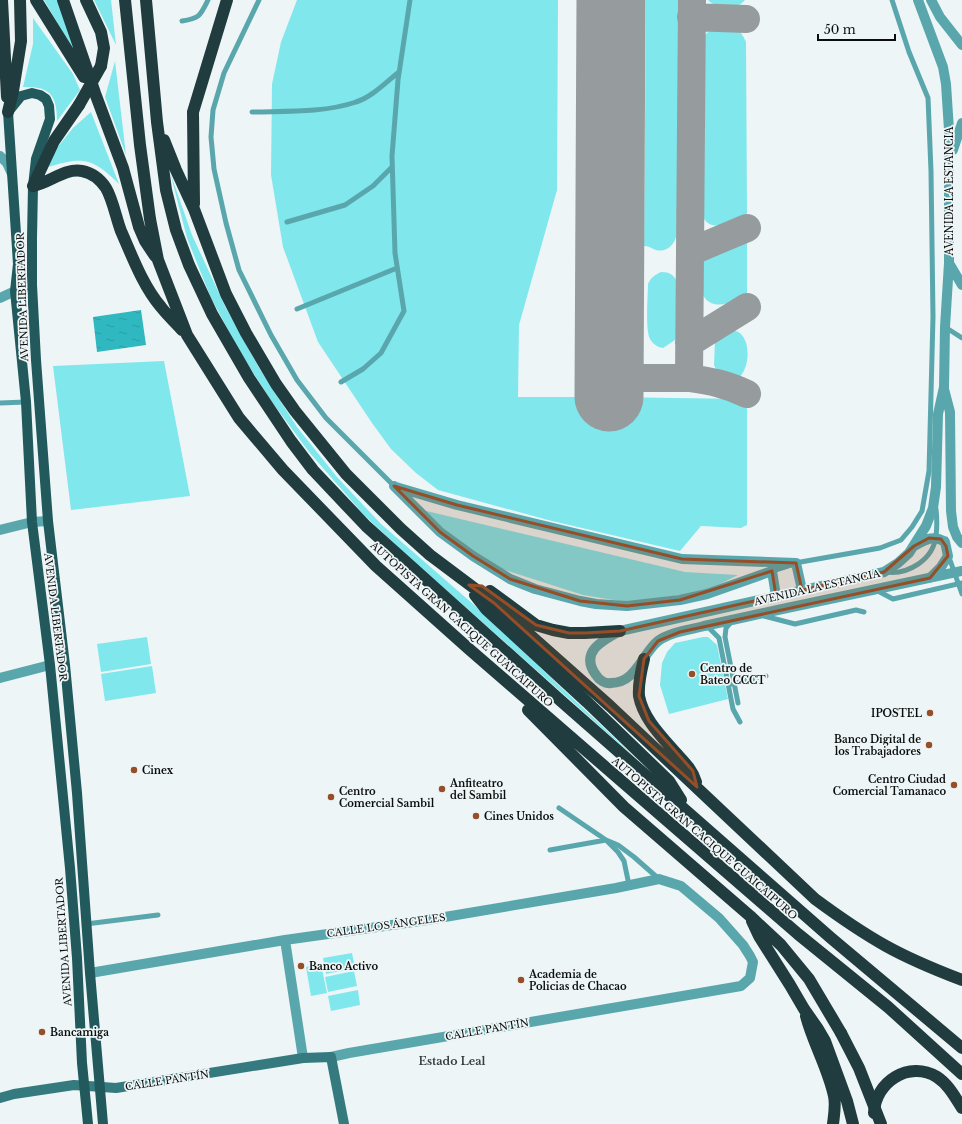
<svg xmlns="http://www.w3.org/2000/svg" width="962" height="1124" viewBox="0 0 962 1124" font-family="'Libre Baskerville',serif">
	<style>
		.green { fill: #80e7ed }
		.water { fill: url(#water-ripples) }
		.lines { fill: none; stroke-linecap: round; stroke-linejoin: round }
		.taxiway { stroke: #969c9d; stroke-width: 28 }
		.runway { stroke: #969c9d; stroke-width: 69 }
		.service { stroke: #59a7ac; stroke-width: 5 }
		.minor { stroke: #59a7ac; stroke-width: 10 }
		.tertiary { stroke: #59a7ac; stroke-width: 10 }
		.secondary { stroke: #347a7e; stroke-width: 10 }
		.primary { stroke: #21595d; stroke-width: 10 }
		.motorway { stroke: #203c3e; stroke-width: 12 }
		.service-bridge { stroke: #59a7ac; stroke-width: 5 }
		.motorway-bridge { stroke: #203c3e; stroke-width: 12 }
		.marked { fill: #954e28; fill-opacity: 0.2; stroke: #954e28; stroke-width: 3; stroke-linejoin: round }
		.poi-dot { fill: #954e28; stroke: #edf5f6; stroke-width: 1.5 }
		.labels { text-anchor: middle; stroke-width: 3.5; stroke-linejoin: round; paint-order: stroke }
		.street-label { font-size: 10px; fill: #0c0e0e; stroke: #edf5f6 }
		.poi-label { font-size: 10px; font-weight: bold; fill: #0c0e0e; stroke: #edf5f6; text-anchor: start }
		.neighbourhood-label { font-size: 11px; font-weight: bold; fill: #373e3e; stroke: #edf5f6 }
	</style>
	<defs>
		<pattern id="water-ripples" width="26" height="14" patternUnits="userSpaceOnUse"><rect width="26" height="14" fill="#2fb8c0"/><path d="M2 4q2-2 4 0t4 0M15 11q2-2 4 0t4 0" fill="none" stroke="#299da4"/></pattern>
	</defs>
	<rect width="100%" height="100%" fill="#edf5f6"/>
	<!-- green -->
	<path class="green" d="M44 0H61L80 57 72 48Z
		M94 0H111L116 45Z
		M297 0H558L557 190 519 325 518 397H609L742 399 747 404V525L741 528 701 526 680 551 548 520 438 490 416 473 391 449 372 423 318 342 283 247 271 175 272 84 281 42Z
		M646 0H680L677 234C675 243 668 253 656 250 652 249 650 246 644 246Z
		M708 0H745C736 11 717 9 708 0Z
		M33 18 73 74 80 90 57 121C57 95 50 86 23 87L33 44Z
		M721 27C735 27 740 28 746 42L747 213 744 218C723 224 705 236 700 206L703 39C707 31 712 29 721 27Z
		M115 61 126 155 105 97Z
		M91 112 119 184C93 158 83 156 48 167L56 149 73 128Z
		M170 172 192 235 225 306 258 366 297 427 337 477 381 524 473 604 640 762 411 559 364 515 309 452 272 402 240 352 211 298 187 238Z
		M741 241 747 243V295C724 309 699 311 700 277 700 271 701 264 705 259 713 250 730 246 741 241Z
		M661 272C670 272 674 275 678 283V338L663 348C657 347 653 344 650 339 645 329 648 296 648 284 651 277 655 275 661 272Z
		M730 330C754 329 752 376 733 381L717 372 714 365 715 340 718 336Z
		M164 361 190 496 71 510 53 366Z
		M418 509 685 572 738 575 704 592 626 602 583 595 499 568 478 556Z
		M147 637 151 664 101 672 97 644Z
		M703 637H708L717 645 728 699 669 714 660 685 662 663 667 652 675 643Z
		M152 666 156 693 105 701 101 674Z
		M352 953 355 968 326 974 323 958Z
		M321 964 327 993 311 996 306 967Z
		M354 971 357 986 328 992 325 977Z
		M358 990 360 1005 331 1011 328 996Z"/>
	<!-- water -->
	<path class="water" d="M141 310 146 345 97 352 93 317Z"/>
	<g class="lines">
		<!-- taxiway -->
		<path class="taxiway" d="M691 17 746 19
			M690 252 747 228
			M689 343 747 307
			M609 378H689L692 0
			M689 378C711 381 726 384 747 394"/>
		<!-- runway -->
		<path class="runway" d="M609 397 611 0"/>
		<!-- service -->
		<path class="service" d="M259 0 224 73 213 110 211 137 214 169 226 223 239 270 271 335 297 380 326 418 394 486
			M182 21C200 18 200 16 208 0
			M252 112C285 111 324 113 356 102 372 97 386 82 399 72
			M287 222 345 205 373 186 392 167
			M297 309 397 268
			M945 327 962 338
			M341 382 363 369 381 353 404 311 395 253 392 156 398 80 410 0
			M0 403 26 402
			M795 563 880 548 901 540 912 527 922 511 929 471 933 317 931 171 928 98 909 52 892 0
			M772 571 788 566
			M886 572C908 575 933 560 936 536 937 528 937 518 936 509
			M876 590 893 599 962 583
			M764 616 795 624 856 610 864 612
			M732 621 726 628 725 637 738 703
			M706 627 709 628 719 638 733 709 740 722
			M731 684 766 676
			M559 808 606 840 618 845 634 857 659 879
			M550 850 606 840 618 852 624 861 629 885
			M86 924 158 915"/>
		<!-- minor -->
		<path class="minor" d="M0 156 7 163 12 174
			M949 263 945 327 944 387 938 414 936 487 933 508 926 526 909 553 898 563 884 572 620 631C603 640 579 652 596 675 599 680 605 684 611 683 636 683 642 654 658 641 663 637 669 635 675 633 684 630 694 629 704 626 732 620 759 614 787 608 845 596 904 583 962 571
			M0 298 15 291 32 285
			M944 389 950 412 951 511 953 527 957 537 962 543
			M394 486 440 532 473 556 510 579 535 589 580 601 596 604 627 606 680 600 707 594 772 571 776 596
			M396 487 457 505 682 559 796 563 802 590
			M0 530 32 522 48 521
			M914 546C925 540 934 534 945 542L948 556 941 567 930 578
			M0 678 50 665
			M285 940 303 1058
			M90 973 285 940 427 920 616 888 659 879 681 886 719 918 743 945 750 956 753 962 750 978 741 986 349 1053 331 1057"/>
		<!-- tertiary -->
		<path class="tertiary" d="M918 0 943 67 946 84 949 130V263L962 285
			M931 0 940 17 962 45
			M953 150 962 123"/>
		<!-- secondary -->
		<path class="secondary" d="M0 1098 14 1094 74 1085 116 1088 303 1058 331 1057 344 1124"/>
		<!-- primary -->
		<path class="primary" d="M88 1124 82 1063 77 958 70 868 50 665 32 522 26 402 15 291 18 264 8 112 21 96 32 93 40 95 46 99 49 106 50 119 36 159 33 186 32 238V285L36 360 48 521 65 665 77 793 90 973 103 1124"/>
		<!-- motorway -->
		<path class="motorway" d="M2 0 7 97
			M36 0 84 77
			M63 0 95 93 123 168 139 227 145 241 155 256
			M86 0 101 32 104 48 101 66
			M125 0 140 145 150 219 158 260 187 335 239 418 283 470 376 566 469 649 798 934 888 1007 962 1074
			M146 0 157 122 166 190 176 230 189 265 212 314 249 378 291 441 313 470 366 526 561 701 831 938 962 1048
			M8 112 13 91 21 41 20 0
			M164 140 176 170 194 209 226 294 246 333 276 384 295 411 346 474 401 529 430 555 494 603 610 706 815 899C838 916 861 932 886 946 911 960 936 970 962 980
			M33 186C50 183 64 168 82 171 93 173 100 179 106 188 113 200 116 218 121 231 132 256 143 286 161 307 167 315 175 322 182 330
			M33 186 54 141 79 105
			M194 204 193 112 227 0
			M490 591 536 625 553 630 569 633H585L620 631
			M475 595 486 609 587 702 669 781 681 800
			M644 659C641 671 638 684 639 696 643 718 661 736 675 752 684 762 692 769 696 782
			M528 710 624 807 750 916 781 945 809 979 841 1033
			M752 921 759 936 790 985 804 1009 818 1029 825 1041 847 1101 853 1124
			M806 1016C813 1043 828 1068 834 1096 836 1105 834 1115 833 1124
			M874 1113C875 1082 909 1060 937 1077 948 1084 955 1097 962 1108"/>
		<!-- service-bridge -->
		<path class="service-bridge" d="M946 539 950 560 962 594"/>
		<!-- motorway-bridge -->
		<path class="motorway-bridge" d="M79 105 101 66
			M841 1033 859 1068 881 1124"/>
	</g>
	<!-- marked area -->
	<path class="marked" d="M394 486 457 505 682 559 796 563 802 590 884 572 914 546 929 538 941 539 946 546 948 556 930 578 680 632 658 641 644 659 639 696 649 721 693 771 697 787 494 603 469 585 482 586 536 625 569 633H585L620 631 776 596 772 571 680 600 627 606 580 601 510 579 473 556 440 532Z"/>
	<!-- markers -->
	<g class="poi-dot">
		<circle cx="692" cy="674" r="4"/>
		<circle cx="930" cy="713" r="4"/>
		<circle cx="929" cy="745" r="4"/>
		<circle cx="134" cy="770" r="4"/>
		<circle cx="954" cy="785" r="4"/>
		<circle cx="442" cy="789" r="4"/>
		<circle cx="331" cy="797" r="4"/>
		<circle cx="476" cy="816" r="4"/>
		<circle cx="301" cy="966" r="4"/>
		<circle cx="521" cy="980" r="4"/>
		<circle cx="42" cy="1032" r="4"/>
	</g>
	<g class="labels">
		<!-- street labels -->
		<g class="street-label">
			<text transform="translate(949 191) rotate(-90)" y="4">AVENIDA LA ESTANCIA</text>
			<text transform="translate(22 297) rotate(-92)" y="4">AVENIDA LIBERTADOR</text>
			<text transform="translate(817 587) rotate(-13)" y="4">AVENIDA LA ESTANCIA</text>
			<text transform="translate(56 617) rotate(83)" y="4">AVENIDA LIBERTADOR</text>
			<text transform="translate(462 624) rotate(42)" y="4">AUTOPISTA GRAN CACIQUE GUAICAIPURO</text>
			<text transform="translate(705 838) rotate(41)" y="4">AUTOPISTA GRAN CACIQUE GUAICAIPURO</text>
			<text transform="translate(386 925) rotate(-8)" y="4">CALLE LOS ÁNGELES</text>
			<text transform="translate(63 942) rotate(-94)" y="4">AVENIDA LIBERTADOR</text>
			<text transform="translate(487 1029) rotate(-10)" y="4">CALLE PANTÍN</text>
			<text transform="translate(167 1080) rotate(-9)" y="4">CALLE PANTÍN</text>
		</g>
		<!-- poi labels -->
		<g class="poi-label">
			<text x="700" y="672">Centro de<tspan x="700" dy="12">Bateo CCCT</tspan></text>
			<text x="922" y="717" text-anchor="end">IPOSTEL</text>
			<text x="921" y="743" text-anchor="end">Banco Digital de<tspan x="921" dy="12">los Trabajadores</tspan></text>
			<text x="142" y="774">Cinex</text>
			<text x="946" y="783" text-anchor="end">Centro Ciudad<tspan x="946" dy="12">Comercial Tamanaco</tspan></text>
			<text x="450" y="787">Anfiteatro<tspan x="450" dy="12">del Sambil</tspan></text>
			<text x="339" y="795">Centro<tspan x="339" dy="12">Comercial Sambil</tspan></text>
			<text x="484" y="820">Cines Unidos</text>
			<text x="309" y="970">Banco Activo</text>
			<text x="529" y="978">Academia de<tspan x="529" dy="12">Policias de Chacao</tspan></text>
			<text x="50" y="1036">Bancamiga</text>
		</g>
		<!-- neighbourhood labels -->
		<g class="neighbourhood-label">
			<text x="452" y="1065">Estado Leal</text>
		</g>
	</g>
	<!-- scale -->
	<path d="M818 34v6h77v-6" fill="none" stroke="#0c0e0e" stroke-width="2"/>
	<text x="824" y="34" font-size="12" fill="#0c0e0e" stroke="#edf5f6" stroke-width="3" paint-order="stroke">50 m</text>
</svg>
